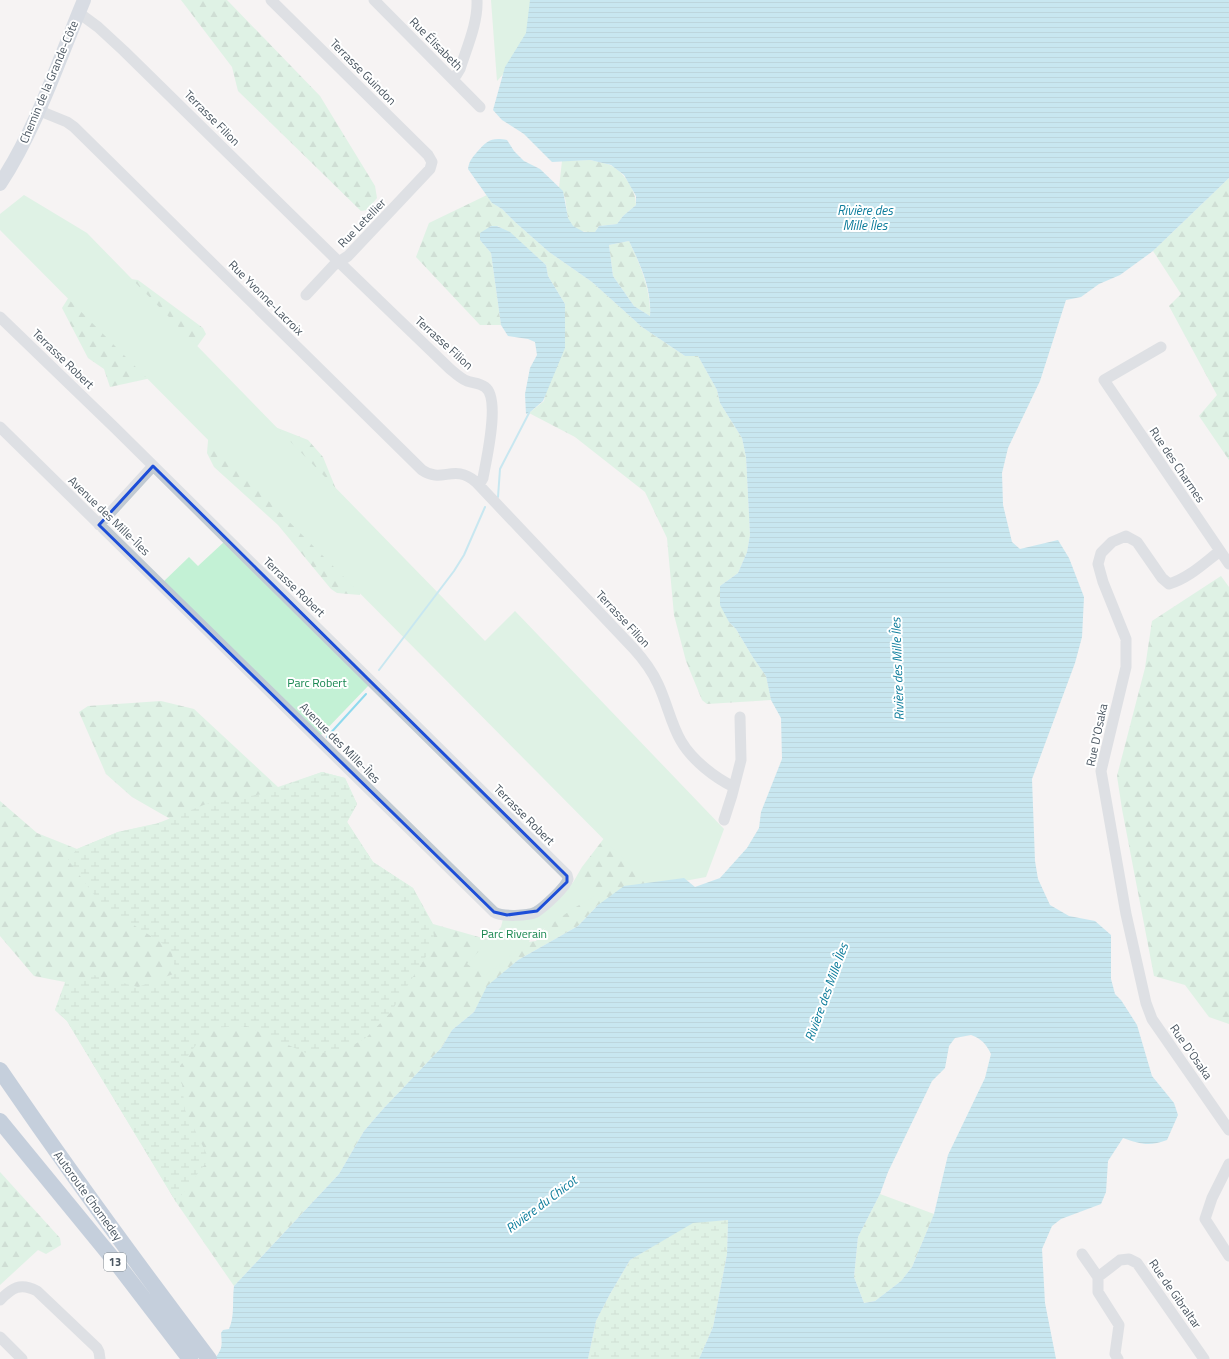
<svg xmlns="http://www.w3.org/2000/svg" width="1229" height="1359" viewBox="0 0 1229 1359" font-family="'Titillium Web',sans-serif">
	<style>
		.forest { fill: url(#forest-firs) }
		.wetland { fill: url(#wetland-marsh) }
		.green { fill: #c3f1d5 }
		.water { fill: url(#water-rules); fill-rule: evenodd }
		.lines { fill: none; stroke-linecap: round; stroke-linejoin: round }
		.stream { stroke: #90daee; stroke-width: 2 }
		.minor { stroke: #c1cad2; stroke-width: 11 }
		.major { stroke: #b3c2d1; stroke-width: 14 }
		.highway { stroke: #8ba5c1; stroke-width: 16 }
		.marked { fill: none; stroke: #1d4ed8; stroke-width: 3; stroke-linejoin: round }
		.labels { text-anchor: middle; stroke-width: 4; stroke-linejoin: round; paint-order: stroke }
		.shield { fill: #fff; stroke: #808990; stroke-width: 1 }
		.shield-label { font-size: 11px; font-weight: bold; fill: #4a5661 }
		.street-label { font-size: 12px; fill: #4a5661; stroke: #fff }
		.park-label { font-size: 12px; fill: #17864f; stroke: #fff }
		.water-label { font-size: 13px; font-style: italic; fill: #0c7c9b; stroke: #fff }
	</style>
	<defs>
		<pattern id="forest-firs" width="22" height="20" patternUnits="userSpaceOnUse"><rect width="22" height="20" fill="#c3f1d5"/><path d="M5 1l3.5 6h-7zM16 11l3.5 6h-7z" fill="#a0c6b0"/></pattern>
		<pattern id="wetland-marsh" width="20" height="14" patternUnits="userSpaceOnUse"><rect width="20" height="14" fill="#c3f1d5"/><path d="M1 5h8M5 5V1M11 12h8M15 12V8" fill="none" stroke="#a0c6b0"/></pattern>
		<pattern id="water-rules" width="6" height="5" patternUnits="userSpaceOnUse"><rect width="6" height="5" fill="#90daee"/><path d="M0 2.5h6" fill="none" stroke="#78b4c4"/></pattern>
	</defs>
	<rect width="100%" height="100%" fill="#f5f3f3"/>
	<!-- forest -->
	<path class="forest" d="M181 0H227L320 96 375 186 377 198 367 210 361 211 238 91 232 67Z
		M590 160C597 162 606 163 612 166 625 174 636 190 636 205L623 216 617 224 599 226 595 232C554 234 575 202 559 188L562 161Z
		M1229 178V460L1199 416 1217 395 1169 306 1181 294 1153 251Z
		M487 195 492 203 502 209 515 222 549 252 592 282 642 327 685 356H698L717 390 720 403 742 438 746 457 750 535 747 552 738 573 720 586 729 622 736 629 752 656 766 676 771 700 707 704 702 700 686 661 674 615 667 538 645 492 575 437 529 413 544 401 565 304 548 276 546 265 510 233 498 226H491L480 240 491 253 501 325H480L416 257 429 223Z
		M629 241C640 264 651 290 650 316L634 306 613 276 609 245Z
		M116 277 138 280 203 328 206 334 183 366 174 373 110 387 104 369 88 358 62 308 72 292Z
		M219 405 308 440 323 457 363 556 364 575 360 595 337 593 331 589 278 525 214 467 207 453 211 406Z
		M1221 576 1229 587V1024L1209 1017 1185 985 1154 976 1122 809 1117 776 1145 668 1152 621Z
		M161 701 194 709 278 787 322 772 345 778 357 804 347 822 373 862 413 888 433 924 507 945 536 941 557 910 582 867 605 837 684 878 598 905 578 926 518 960 488 986 474 1012 452 1030 442 1047 383 1109 364 1131 339 1174 234 1286 176 1202 67 1021 55 1010 65 982 34 976 0 936V801L37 833 77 849 118 832 172 820 132 797 106 774 79 712 88 706Z
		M0 1172 60 1238 61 1245 46 1254 38 1250 0 1285Z
		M880 1194 934 1214 912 1267 901 1281 875 1301 864 1303 854 1277 858 1237Z"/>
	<!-- wetland -->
	<path class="wetland" d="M322 772 345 778 357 804 347 822 373 862 413 888 432 924 435 942 391 1012 367 1037 343 1051 308 1054 246 1026 209 1028 180 1066 185 1110 209 1159 176 1202 67 1021 55 1010 66 982 94 975 138 987 176 973 171 949 101 904 68 860 77 849 118 832 156 824 206 804 262 794Z
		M728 1220 727 1254 713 1327 699 1359H588L596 1321 610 1294 630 1260 693 1222Z"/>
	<!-- green -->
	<path class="green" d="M491 0H553L531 44 497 81Z
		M24 195 87 233 485 641 515 611 724 829 706 877 651 887 0 230V214Z
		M224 542 370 684 319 737 162 583 189 557 198 566Z
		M579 877 597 895 574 908 538 933 530 939 528 946 525 949 513 952 504 962 485 975 467 964 501 927 503 919 532 916 564 891Z"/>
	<!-- water -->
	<path class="water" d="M530 0H1229V178L1153 251 1120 275 1099 284 1081 297 1066 300 1040 381 1008 448 1002 473 1003 505 1012 542 1020 549 1058 540 1069 558 1084 597 1082 637 1075 663 1032 779 1035 861 1038 879 1050 905 1069 916 1095 921 1111 935V979L1115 994 1121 1000 1137 1025 1152 1076 1174 1103 1178 1115 1167 1140C1149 1147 1140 1144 1123 1138L1108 1161 1106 1192 1101 1204 1061 1219 1052 1226 1042 1249 1045 1303 1056 1359H699L713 1327 727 1254 728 1220 693 1223 630 1260 610 1294 596 1321 588 1359H214C223 1349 222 1345 221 1333L223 1330 229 1329C235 1316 232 1301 234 1286L339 1174 364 1131 383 1109 442 1047 452 1030 474 1012 487 986 518 960 578 926 598 905 624 886 684 878 695 887 720 878 747 848 759 828 761 812 782 759 781 718 771 700 766 676 752 656 736 629 729 622 720 605V586L738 573 747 552 750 535 746 457 742 438 720 403 717 390 698 356H685L642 327 592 282 549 252 515 222 502 209 492 203 468 169C469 161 472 158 477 152 487 141 491 137 507 140L514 151 524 161 540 169 563 191 568 218 573 226 584 232H595L599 226 617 224 623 216 636 205V196L624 175 611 165 590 160 552 162 524 134 502 120 493 110 505 67 526 33ZM629 241C640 264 652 289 650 316L634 306 613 276 609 245ZM971 1035C982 1039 986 1044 991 1054L985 1078 948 1155 934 1214 912 1267 901 1281 875 1301 864 1303 854 1277 858 1237 880 1194 888 1172 932 1081 945 1068 949 1046 955 1038Z
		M491 226H497L510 232 546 265 548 276 565 304V348L543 401 529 413 526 414 525 394 530 368 537 355 535 342 528 339 508 336 501 325 491 253 480 240V233Z"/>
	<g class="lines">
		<!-- stream -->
		<path class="stream" d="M498 497 500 469 529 413
			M379 670 454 571 464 555 485 507
			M327 737 366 694"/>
		<!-- minor -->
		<path class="minor" d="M271 0 428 155 432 162 430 169 348 256 334 265 306 295
			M374 0 480 107
			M79 13 98 27 124 51 339 262 449 368C455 373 460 378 467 381 473 383 480 383 485 387 501 398 486 461 483 478L479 485
			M453 79 457 74 460 69C467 47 478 23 477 0
			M40 111 67 122 74 127 422 470C442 484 454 463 476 482L634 649C644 660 652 671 658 684 667 703 671 724 681 741 692 760 715 778 734 787
			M0 317 115 428 567 875 568 879C566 887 544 907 536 912 528 916 502 917 494 912L0 427
			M1161 347 1104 380 1229 564
			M99 525 153 466
			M1220 551C1204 563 1189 578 1169 584L1162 578 1137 542 1126 536 1112 542 1101 553 1098 564 1103 582 1126 639V667L1101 771 1126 914 1146 1003 1152 1019 1229 1130
			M724 820 732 795 741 760 740 717
			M1229 1164 1212 1198 1205 1219 1229 1256
			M1082 1254 1098 1277V1292L1119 1325 1115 1354 1118 1359
			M1098 1277 1120 1260 1129 1259 1137 1263 1204 1359
			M0 1300C12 1288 20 1282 37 1291L97 1348 99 1352 100 1359
			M0 1337 22 1359"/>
		<!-- major -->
		<path class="major" d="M0 184C37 127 58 62 84 0"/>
		<!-- highway -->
		<path class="highway" d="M0 1070C67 1168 137 1264 209 1359
			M0 1121 118 1265 190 1359"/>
	</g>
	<!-- marked area -->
	<path d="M0 0H1229V1359H0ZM153 466 567 876V882L537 911 507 915 494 912 99 525Z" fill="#f5f3f3" fill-opacity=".55" fill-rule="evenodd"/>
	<path class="marked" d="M153 466 567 876V882L537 911 507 915 494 912 99 525Z"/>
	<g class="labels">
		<!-- shield labels -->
		<rect class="shield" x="104" y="1253" width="22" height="18" rx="3"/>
		<g class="shield-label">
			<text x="115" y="1266">13</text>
		</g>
		<!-- street labels -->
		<g class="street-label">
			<text transform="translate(436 44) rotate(45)" y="4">Rue Élisabeth</text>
			<text transform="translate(363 72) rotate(45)" y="4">Terrasse Guindon</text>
			<text transform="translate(49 82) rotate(-67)" y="4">Chemin de la Grande-Côte</text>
			<text transform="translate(212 118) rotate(45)" y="4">Terrasse Filion</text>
			<text transform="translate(362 223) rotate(-46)" y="4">Rue Letellier</text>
			<text transform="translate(266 298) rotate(45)" y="4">Rue Yvonne-Lacroix</text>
			<text transform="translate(444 343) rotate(42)" y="4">Terrasse Filion</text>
			<text transform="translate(63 359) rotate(44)" y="4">Terrasse Robert</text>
			<text transform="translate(1177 465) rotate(56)" y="4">Rue des Charmes</text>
			<text transform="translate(109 516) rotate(44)" y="4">Avenue des Mille-Îles</text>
			<text transform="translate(294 587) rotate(44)" y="4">Terrasse Robert</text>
			<text transform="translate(623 619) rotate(47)" y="4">Terrasse Filion</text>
			<text transform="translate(1097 735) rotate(-78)" y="4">Rue D'Osaka</text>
			<text transform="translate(340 743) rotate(45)" y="4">Avenue des Mille-Îles</text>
			<text transform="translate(524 815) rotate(45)" y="4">Terrasse Robert</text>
			<text transform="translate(1191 1052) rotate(55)" y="4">Rue D'Osaka</text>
			<text transform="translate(88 1196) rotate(54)" y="4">Autoroute Chomedey</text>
			<text transform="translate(1175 1294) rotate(55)" y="4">Rue de Gibraltar</text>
		</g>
		<!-- park labels -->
		<g class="park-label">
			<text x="317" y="687">Parc Robert</text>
			<text x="514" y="938">Parc Riverain</text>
		</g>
		<!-- water labels -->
		<g class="water-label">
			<text x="865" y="215">Rivière des<tspan x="865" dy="15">Mille Îles</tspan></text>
			<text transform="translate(897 669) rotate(-92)" y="5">Rivière des Mille Îles</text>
			<text transform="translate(826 992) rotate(-70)" y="5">Rivière des Mille Îles</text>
			<text transform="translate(541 1204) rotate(-37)" y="5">Rivière du Chicot</text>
		</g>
	</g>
</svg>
